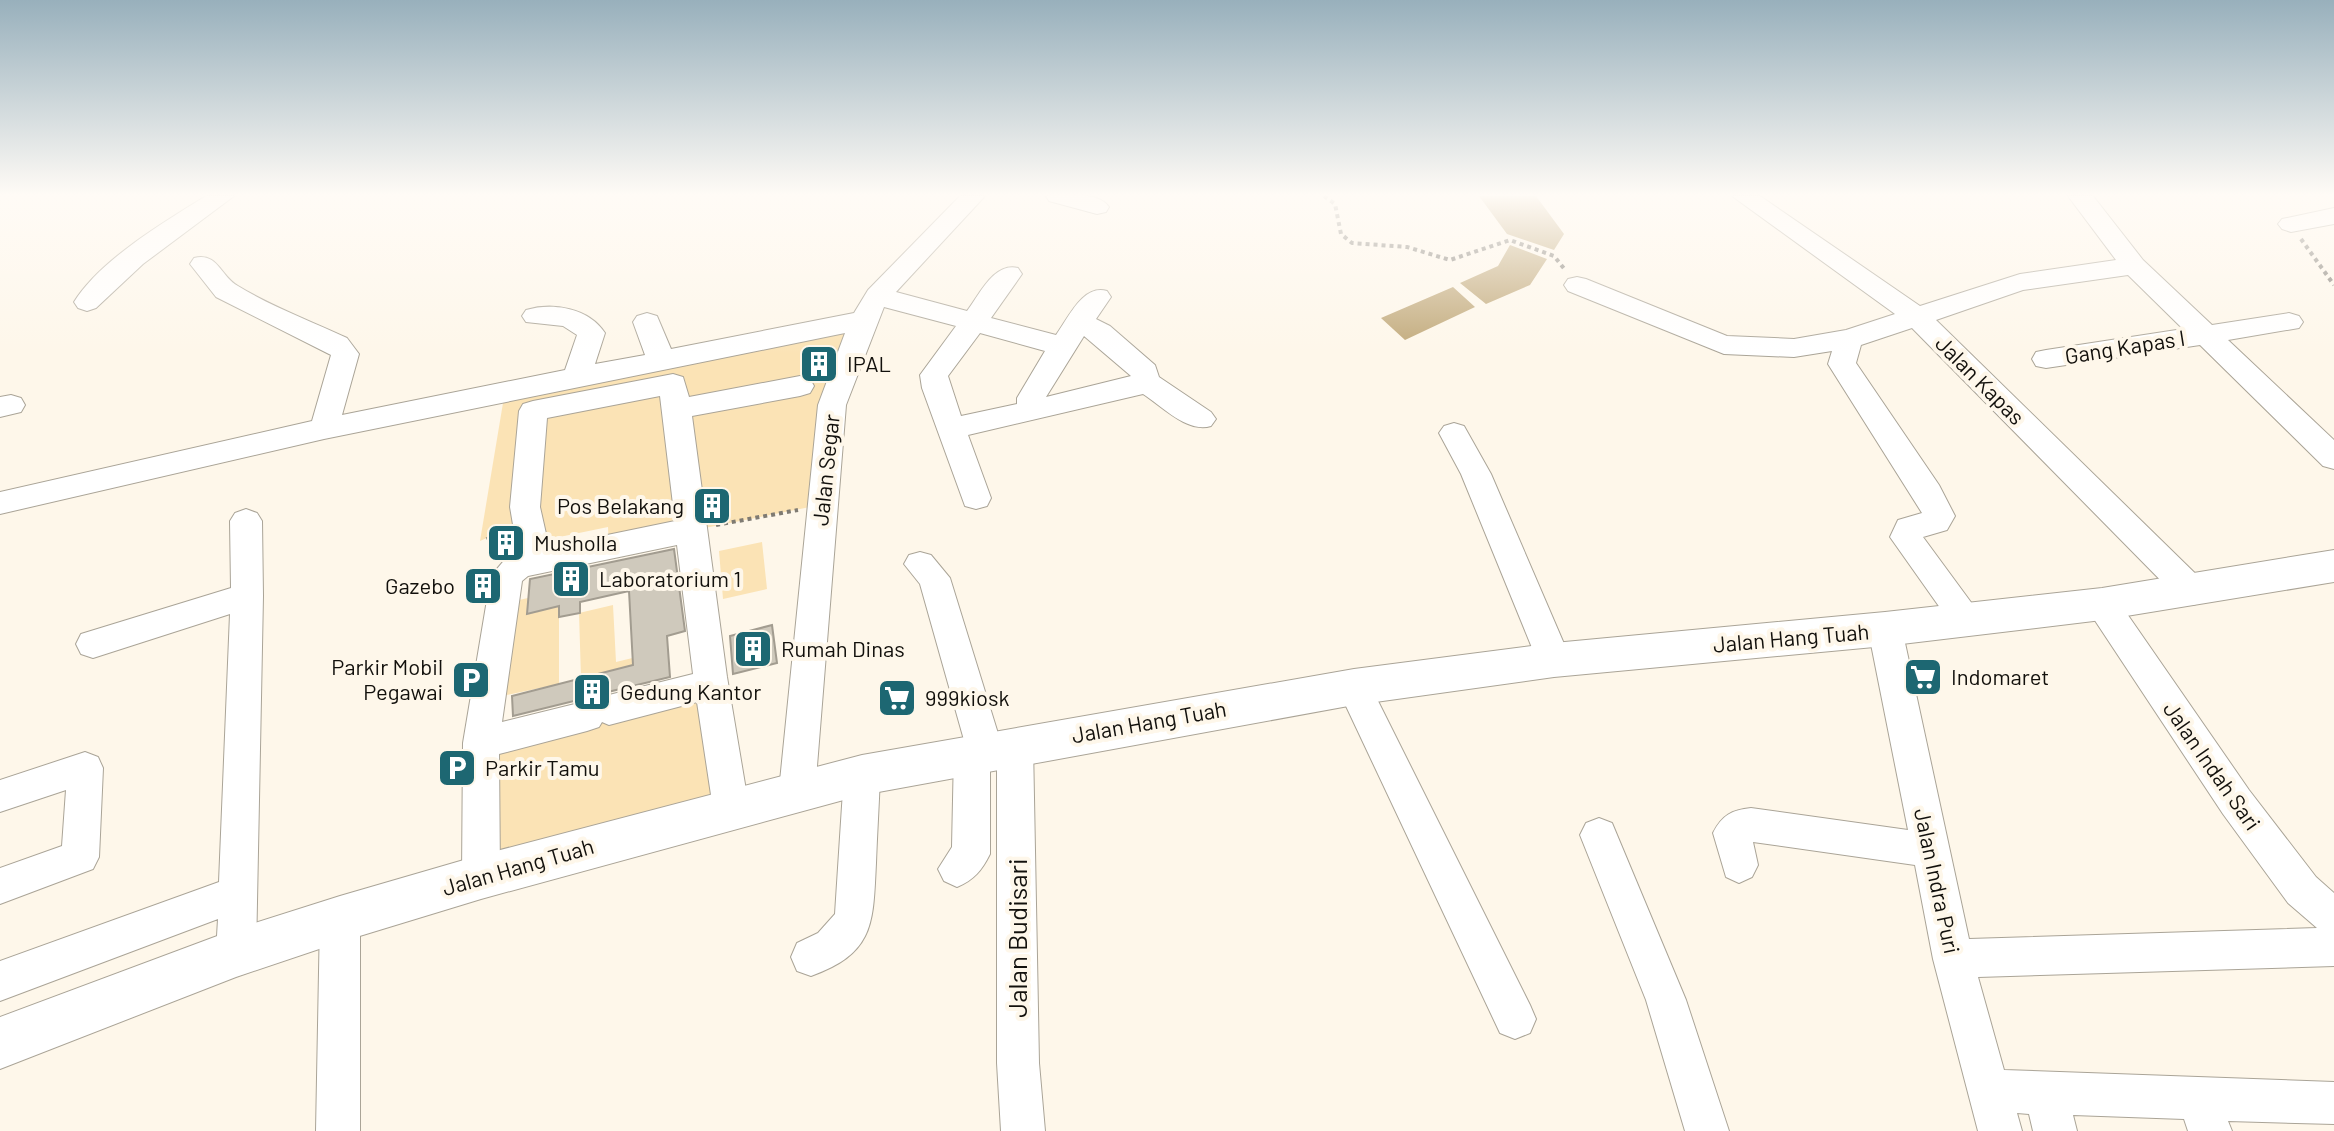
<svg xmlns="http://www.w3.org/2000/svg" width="2334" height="1131" viewBox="0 0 2334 1131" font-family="Barlow,sans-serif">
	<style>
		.green { fill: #fbe3b5 }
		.water { fill: #c1a97a }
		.building { fill: #cfc9bc; stroke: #a29c90; stroke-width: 2 }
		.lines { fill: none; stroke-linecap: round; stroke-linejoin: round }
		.minor-casing { stroke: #aaa497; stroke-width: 2 }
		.major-casing { stroke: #aaa497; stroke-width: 2 }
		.path { stroke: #7f7b73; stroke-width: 4; stroke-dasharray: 4 4; stroke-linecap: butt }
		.minor { fill: #fff; fill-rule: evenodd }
		.major { fill: #fff; fill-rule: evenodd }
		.labels { text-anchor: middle; stroke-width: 8; stroke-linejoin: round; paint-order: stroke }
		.street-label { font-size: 22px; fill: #12100c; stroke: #fef7ea }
		.poi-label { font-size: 22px; fill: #12100c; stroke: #fef7ea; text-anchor: start }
		.near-street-label { font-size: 26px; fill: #12100c; stroke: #fef7ea }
	</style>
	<rect width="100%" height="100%" fill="#fef7ea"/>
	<!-- green -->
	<path class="green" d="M856 324 815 506 609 547 608 527 545 540 527 520 480 541 504 397Z
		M762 542 767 589 723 599 719 551Z
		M528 598V613L559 606V684L507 695 502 694 506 603Z
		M613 605 616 662 657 652 658 659 581 678 579 613Z
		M711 684 730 801 481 867V743Z"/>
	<!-- water -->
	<path class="water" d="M1479 196H1536L1564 234 1554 250 1507 234Z
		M1510 245 1547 259 1530 285 1486 304 1460 283 1498 266Z
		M1453 287 1475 307 1405 340 1381 318Z"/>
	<!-- building -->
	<path class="building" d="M510 528 514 551 498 559 487 538Z
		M674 549 685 631 667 636 670 677 608 692 594 700 586 698 513 716 512 696 633 665 629 591 580 602V613L559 617V606L527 614 530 579Z
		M490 573 484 597 470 600 474 576Z
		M772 625 777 663 733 674 730 636Z"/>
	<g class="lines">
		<!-- minor casing -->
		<g class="minor-casing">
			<path id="minor" d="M206 196H234L143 264 96 308 87 311 78 308 74 302C100 260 164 222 206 196Z
				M960 196H985L896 292 967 311C980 294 994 262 1018 268L1022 274 991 318 1056 335C1069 317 1083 284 1107 291L1111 297 1096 319 1110 326 1155 365 1159 377 1211 412 1216 419 1211 426C1187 433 1163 407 1143 394L968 435 991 498 987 506 976 509 965 506 922 388 920 375 956 326 884 307 846 405 815 791 810 802 797 807 784 802 779 791 818 405 845 333 324 439 0 514V492L312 421 331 355 216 297 190 264 194 258C218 252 220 276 238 286 272 307 311 321 347 338L359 354 342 415 565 370 577 335 563 326 526 322 522 316 526 310C553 302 589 308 605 333L595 364 645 355 633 322 637 316 647 313 657 316 671 349 854 313 868 290ZM980 333 1045 351 1017 398V404L961 416 948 376ZM1084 336 1131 376 1046 397Z
				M1046 196C1064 195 1098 191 1109 207L1106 212 1097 214 1049 201Z
				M1732 196H1760L1920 306 2020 274 2116 260 2068 196H2093L2143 260 2212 325 2289 313 2299 316 2303 322 2299 328 2228 340 2334 440V469L2323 466 2200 345 2046 368 2036 366 2032 359 2036 352 2046 350 2183 329 2128 275 2023 290 1936 320 2205 583 2209 592 2205 601 2193 605 2181 601 1912 328 1861 345 1856 363 1939 485 1955 516 1947 530 1923 537 1984 620 1979 629 1967 633 1955 629 1890 537 1898 520 1922 513 1828 364 1832 351 1794 357 1724 354 1568 291 1564 285 1568 279 1577 277 1586 279 1727 336 1794 339 1846 330 1895 314Z
				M2334 208V224L2291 232 2282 229 2278 224 2282 219Z
				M673 374 683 377 689 397 800 376 810 379 814 386 810 393 800 396 692 416 727 677 749 808 744 820 731 824 718 820 713 808 697 702 609 725 602 722 599 727 587 731 499 754 500 877 495 890 481 895 467 890 462 877 463 743 491 576 507 557 518 554 510 507 519 411 523 404 533 401ZM660 396 675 521 549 547 540 507 547 418ZM677 545 693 674 609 695 597 700 595 704 587 701 502 722 522 581 528 576Z
				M11 395 21 398 25 405 21 412 0 417V397Z
				M1454 423 1464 426 1491 474 1571 660 1566 670 1554 674 1542 670 1537 660 1461 474 1439 433 1444 426Z
				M246 509 257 513 262 521 263 596 256 953 250 967 236 972 222 967 216 953 218 919 0 1001V961L219 882 230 614 93 658 81 654 76 644 81 634 231 588 230 521 235 513Z
				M920 552 931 555 950 578 1000 740 1002 734 1015 730 1028 734 1033 745 1039 1063 1045 1131H1001L997 1063V761L990 764V854C982 870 974 880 957 887L944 881 938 869 952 847 954 753 959 742 964 740 920 584 904 564 909 555Z
				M2102 591 2114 595 2249 790 2316 877 2334 893V966L1978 977 2004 1070 2334 1082V1124L2228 1121 2232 1131H2188L2184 1119 2073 1115 2077 1131H2033L2029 1114 2017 1113 2022 1131H1978L1933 959 1915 865 1753 842 1758 865 1752 877 1739 883 1726 877 1713 833C1722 815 1732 810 1751 808L1908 830 1868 629 1873 619 1885 616 1897 619 1902 629 1969 939 2317 928 2288 903 2223 814 2090 613 2086 604 2090 595Z
				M1354 673 1366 677 1530 1005 1536 1019 1530 1033 1515 1039 1500 1033 1337 687 1342 677Z
				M85 752 98 757 103 768 99 857 93 869 0 904V868L62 846 66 790 0 812V780Z
				M862 759 875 764 880 775C879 804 877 834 876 863 873 923 875 953 811 976L797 971 791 957 797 943 818 933 835 914 844 775 849 764Z
				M1599 818 1612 823 1686 1000 1729 1131H1685L1646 1000 1580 835 1586 823Z
				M340 900 354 906 360 919V1131H316L320 919 326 906Z"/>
		</g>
		<!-- major casing -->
		<g class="major-casing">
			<path id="major" d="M2334 550V582L2102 620 1885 646 1554 677 1354 705 862 795 481 899 340 942 236 977 0 1069V1017L236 929 340 896 481 855 862 755 1354 669 1554 643 1885 612 2102 588Z"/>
		</g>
		<!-- path -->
		<path class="path" d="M1324 196 1335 204 1341 234 1352 243 1407 247 1450 260 1510 240 1554 256 1566 271
			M2301 239 2334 285
			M716 525 798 510"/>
		<!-- minor -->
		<use href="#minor" class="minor"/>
		<!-- major -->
		<use href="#major" class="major"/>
	</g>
	<!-- sky -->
	<linearGradient id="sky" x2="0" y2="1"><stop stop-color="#98b0bc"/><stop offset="0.55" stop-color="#fffbf6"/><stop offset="1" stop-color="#fffbf6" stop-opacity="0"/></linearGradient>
	<rect width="2334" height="354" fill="url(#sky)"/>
	<!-- icons -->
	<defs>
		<g id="building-square" transform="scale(2)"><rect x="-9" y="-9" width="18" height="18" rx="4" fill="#1d6772" stroke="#fef7ea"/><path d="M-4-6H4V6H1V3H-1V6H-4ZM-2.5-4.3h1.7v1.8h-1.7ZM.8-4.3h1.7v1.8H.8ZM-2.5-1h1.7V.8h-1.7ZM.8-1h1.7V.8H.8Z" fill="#fff"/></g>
		<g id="supermarket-square" transform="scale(2)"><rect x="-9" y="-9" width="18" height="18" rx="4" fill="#1d6772" stroke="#fef7ea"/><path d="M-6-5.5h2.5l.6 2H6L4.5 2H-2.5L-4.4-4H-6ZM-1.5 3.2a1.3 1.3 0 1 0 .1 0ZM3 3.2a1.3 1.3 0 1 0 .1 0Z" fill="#fff"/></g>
		<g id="parking-square" transform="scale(2)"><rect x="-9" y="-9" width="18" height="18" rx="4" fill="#1d6772" stroke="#fef7ea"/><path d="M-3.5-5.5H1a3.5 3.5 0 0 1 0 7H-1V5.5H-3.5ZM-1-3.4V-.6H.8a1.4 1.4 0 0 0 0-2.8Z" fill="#fff"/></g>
	</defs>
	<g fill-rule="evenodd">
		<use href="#building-square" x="819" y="364"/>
		<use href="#building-square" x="712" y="506"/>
		<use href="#building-square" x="506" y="543"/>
		<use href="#building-square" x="571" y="579"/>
		<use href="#building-square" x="483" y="586"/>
		<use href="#building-square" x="753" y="649"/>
		<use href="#supermarket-square" x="1923" y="677"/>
		<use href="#parking-square" x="471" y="680"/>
		<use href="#building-square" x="592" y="692"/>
		<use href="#supermarket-square" x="897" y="698"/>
		<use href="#parking-square" x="457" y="768"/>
	</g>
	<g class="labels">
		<!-- street labels -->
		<g class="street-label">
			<text transform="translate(2125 347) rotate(-9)" y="8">Gang Kapas I</text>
			<text transform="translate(1980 380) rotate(45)" y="8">Jalan Kapas</text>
			<text transform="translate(826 470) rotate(-84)" y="8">Jalan Segar</text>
			<text transform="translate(1791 638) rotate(-5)" y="8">Jalan Hang Tuah</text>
			<text transform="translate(1149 722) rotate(-10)" y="8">Jalan Hang Tuah</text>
			<text transform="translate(2212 766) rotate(55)" y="8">Jalan Indah Sari</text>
			<text transform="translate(518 867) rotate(-16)" y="8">Jalan Hang Tuah</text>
			<text transform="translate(1937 881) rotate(78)" y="8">Jalan Indra Puri</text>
		</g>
		<!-- poi labels -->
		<g class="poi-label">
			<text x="847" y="372">IPAL</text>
			<text x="684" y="514" text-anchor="end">Pos Belakang</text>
			<text x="534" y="551">Musholla</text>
			<text x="599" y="587">Laboratorium 1</text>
			<text x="455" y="594" text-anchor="end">Gazebo</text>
			<text x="781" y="657">Rumah Dinas</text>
			<text x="443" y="675" text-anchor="end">Parkir Mobil<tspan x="443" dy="25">Pegawai</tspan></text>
			<text x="1951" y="685">Indomaret</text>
			<text x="620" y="700">Gedung Kantor</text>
			<text x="925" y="706">999kiosk</text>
			<text x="485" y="776">Parkir Tamu</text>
		</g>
		<!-- near-street labels -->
		<g class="near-street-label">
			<text transform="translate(1018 938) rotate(-90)" y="9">Jalan Budisari</text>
		</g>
	</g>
</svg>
